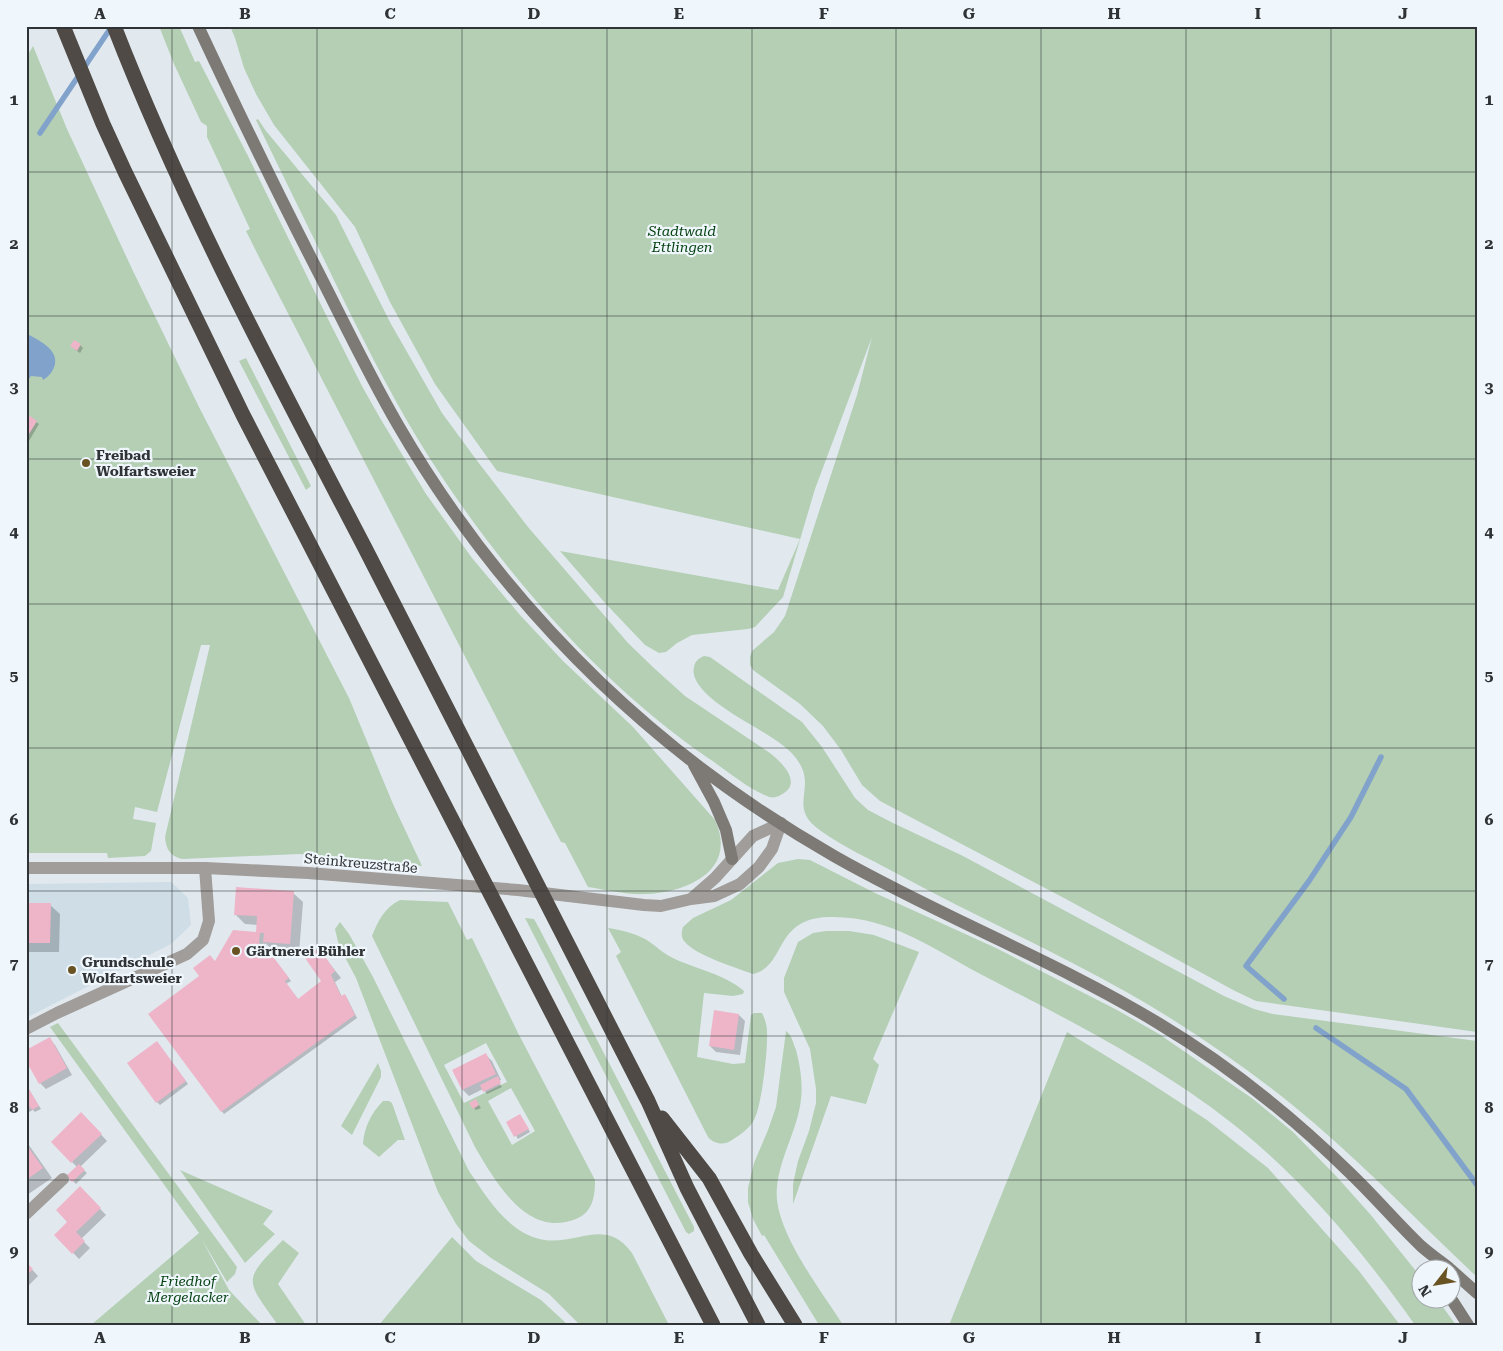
<svg xmlns="http://www.w3.org/2000/svg" width="1503" height="1351" viewBox="0 0 1503 1351" font-family="'Roboto Serif',serif">
	<style>
		.built { fill: #cedde6 }
		.green { fill: #b4cfb4; fill-rule: evenodd }
		.water { fill: #81a2ca }
		.shadow { fill: #0003 }
		.lines { fill: none; stroke-linecap: round; stroke-linejoin: round }
		.stream { stroke: #81a2ca; stroke-width: 5.5 }
		.building { fill: #eeb5c9 }
		.minor { stroke: #a09d9a; stroke-width: 12 }
		.tertiary { stroke: #a09d9a; stroke-width: 12 }
		.secondary { stroke: #7d7975; stroke-width: 12 }
		.motorway { stroke: #4f4a45; stroke-width: 15 }
		.grid { fill: none; stroke: #303335; stroke-width: 1; stroke-opacity: 0.55 }
		.poi-dot { fill: #695322; stroke: #eff6fc; stroke-width: 2 }
		.labels { text-anchor: middle; stroke-width: 4.5; stroke-linejoin: round; paint-order: stroke }
		.park-label { font-size: 14px; font-style: italic; fill: #003f0c; stroke: #eff6fc }
		.poi-label { font-size: 14px; font-weight: bold; fill: #303335; stroke: #eff6fc; text-anchor: start }
		.street-label { font-size: 14px; fill: #303335; stroke: #eff6fc }
		.neatline { fill: none; stroke: #303335; stroke-width: 2 }
		.grid-label { font-size: 16px; text-anchor: middle; font-weight: bold; fill: #303335 }
	</style>
	<rect width="100%" height="100%" fill="#e1e9ef"/>
	<!-- built -->
	<path class="built" d="M171 882 188 898 191 925 171 944 26 1018V884Z"/>
	<!-- green -->
	<path class="green" d="M159 26H179L195 62 199 61 247 154 328 319 363 388 380 418 426 494 472 558 520 615 563 661 633 727 715 820C738 870 688 892 646 894 627 895 607 890 588 887L565 843 561 842 540 802 260 259 246 231 250 229 207 137V126L201 122 174 64Z
		M230 26H1477V1032L1256 1001 1235 991 1064 898 880 801 862 785 841 750 823 726 800 704 753 670 750 665V657L752 651 774 632 785 616 857 395 872 337 815 489 783 597 755 627 748 629 692 635 677 643 666 652 659 653 645 645 606 604 560 551 778 590 800 539 497 471 435 384 390 302 355 227 274 125 256 94 244 68 235 38Z
		M33 46 67 129 133 271 199 407 349 698 393 804 422 866 384 861 299 854 182 859C170 856 166 849 165 837L210 645H201L157 812 135 807 133 819 156 823 151 851 145 856 108 858 107 853H26V58Z
		M258 119 266 131 336 215 391 324 442 413 478 462 528 527 628 643 655 669 685 696 770 753C780 761 802 781 784 793 778 797 773 799 767 796 748 789 725 769 708 758 595 681 491 558 419 441 387 388 359 332 332 276 307 224 281 172 256 120Z
		M246 358 311 486 306 490 239 361Z
		M704 656 710 657 802 722 822 747 855 798 868 810 893 823 963 856 1224 996 1254 1009 1273 1014 1477 1041V1277C1415 1219 1356 1156 1290 1103 1240 1063 1186 1026 1130 994 1053 950 972 915 894 872 870 859 843 847 821 831 788 808 814 792 801 766 793 750 777 741 763 732 744 720 688 692 694 667 695 661 699 658 704 656Z
		M798 859 810 860 875 893 996 948 1117 1010 1159 1034 1253 1099 1293 1132 1336 1176 1370 1214 1420 1276V1298L1437 1299 1456 1325H1415C1365 1255 1310 1187 1243 1132 1165 1068 1074 1023 986 977 934 950 890 915 828 917 773 919 787 966 753 974 737 968 695 955 685 942 681 938 681 933 683 927L693 918 731 900 778 863Z
		M400 900 448 902 467 940 472 938 518 1033 595 1180C595 1196 593 1212 576 1219 527 1239 495 1181 475 1147L372 936C378 921 385 907 400 900ZM486 1043 507 1082 464 1103 444 1065ZM511 1088 535 1131 512 1145 488 1101Z
		M525 918 534 919 539 928 694 1227V1231L689 1234 686 1232Z
		M340 922 349 934 373 977 469 1171C486 1196 505 1228 536 1238 574 1250 603 1214 632 1253L669 1325H580L549 1294 491 1258 469 1241 456 1224 438 1192 356 978 339 946 335 929Z
		M608 928C621 930 634 933 645 939 654 944 661 952 671 957 694 969 723 973 744 991L743 994 733 996 704 993 697 1057 733 1064 745 1063 751 1015 754 1013H762C765 1019 767 1025 767 1032 768 1049 762 1105 754 1120 749 1129 740 1135 732 1140 724 1146 714 1144 708 1137L616 956 621 952Z
		M826 931H849L874 935 919 952 873 1059 879 1065 866 1104 831 1096 793 1204V1184L798 1161 809 1131 816 1103V1089L810 1049 784 992V978L798 942 813 933Z
		M58 1023 237 1267 235 1274 227 1282 201 1238 229 1290 262 1325H91L199 1233 50 1027Z
		M786 1031C792 1035 793 1043 796 1050 800 1065 803 1083 801 1099 798 1129 780 1156 777 1187 772 1228 821 1290 843 1325H819L764 1235 762 1236 753 1219 748 1202V1188L754 1163 768 1130 776 1107Z
		M1067 1032 1147 1081 1207 1120 1268 1168 1359 1271 1400 1325H949Z
		M378 1063 381 1071V1077L352 1135 341 1126Z
		M383 1101H389L392 1103 405 1140H398L379 1157 363 1144C364 1128 371 1113 383 1101Z
		M180 1170 273 1211 263 1224 275 1234 245 1263Z
		M452 1237 476 1261 541 1300 568 1325H379Z
		M283 1240 299 1253 278 1284 306 1325H278C245 1279 242 1281 283 1240Z"/>
	<!-- water -->
	<path class="water" d="M26 333C37 340 58 348 55 364 53 372 49 376 43 380L42 377 31 376 26 383Z"/>
	<!-- shadow -->
	<path class="shadow" d="M26 157 29 160 26 165Z
		M80 345 83 348 80 353 74 349Z
		M26 418 36 422 39 424 29 441 26 440Z
		M293 893 303 902 299 953 274 951 265 943V947L291 981 286 984 299 1000 324 982 319 950 341 978 335 982 342 997 345 995 347 998 357 1018 224 1114 150 1015 201 977 215 963 257 934 258 925 245 924 235 914Z
		M26 905H50L60 914 59 952H26Z
		M739 1015 745 1021 740 1055 716 1052 710 1046Z
		M49 1039 55 1045 72 1075 46 1089 40 1083 26 1058Z
		M159 1045 188 1084 160 1105 157 1102Z
		M486 1055 492 1061 501 1080 498 1081 502 1087 487 1094 483 1089 469 1096 463 1090 454 1070Z
		M29 1090 41 1109 35 1112 33 1110 27 1113 26 1092Z
		M476 1101 481 1108 476 1110 474 1108Z
		M81 1113 107 1141 80 1167 87 1173 76 1184 68 1176 77 1167 52 1142Z
		M520 1115 530 1132 518 1139 508 1122Z
		M26 1141 52 1178 27 1195H26Z
		M80 1188 106 1215 81 1239 90 1248 79 1259 56 1235 69 1222Z
		M26 1263 38 1276 26 1288Z"/>
	<g class="lines">
		<!-- stream -->
		<path class="stream" d="M40 133 112 26
			M1284 999 1246 966 1309 881 1351 817 1381 757
			M1316 1028 1406 1089 1477 1185"/>
	</g>
	<!-- building -->
	<path class="building" d="M74 340 81 344 77 351 70 346Z
		M27 414 37 421 26 439V416Z
		M236 887 294 891 290 944 263 942 264 933H260L258 951 265 946 289 978 285 981 298 999 321 981 305 958 319 948 335 971 331 975 341 996 345 994 355 1015 221 1112 148 1014 199 976 193 968 210 955 215 961 233 930 256 932 257 916 234 915Z
		M26 903H51L50 943H26Z
		M714 1010 739 1014 734 1050 709 1046Z
		M50 1037 67 1068 39 1084 26 1061V1050Z
		M157 1041 186 1081 156 1103 127 1063Z
		M486 1053 496 1074 462 1090 452 1070Z
		M498 1076 501 1083 483 1092 480 1085Z
		M29 1089 39 1106 32 1110 30 1107 26 1109V1090Z
		M476 1099 479 1105 473 1109 469 1103Z
		M81 1112 102 1134 71 1163 51 1142Z
		M520 1114 529 1129 514 1137 506 1122Z
		M26 1144 43 1168 26 1180Z
		M79 1164 85 1170 72 1182 66 1176Z
		M80 1186 101 1208 76 1232 85 1241 72 1254 54 1235 67 1222 56 1210Z
		M26 1262 33 1269 26 1276Z"/>
	<g class="lines">
		<!-- minor -->
		<path class="minor" d="M26 1029 57 1013 187 954 203 940 209 921 205 868
			M26 1214 63 1179"/>
		<!-- tertiary -->
		<path class="tertiary" d="M26 868H205L308 873 518 890 644 905 661 906 691 899 714 896 740 884 759 867 772 849 781 823
			M691 899 715 878 753 836 781 823"/>
		<!-- secondary -->
		<path class="secondary" d="M198 26C234 103 271 180 310 256 339 312 366 370 398 425 453 520 521 606 600 682 670 749 750 808 834 856 939 916 1054 960 1158 1023 1228 1065 1292 1116 1351 1174 1375 1197 1397 1223 1421 1246 1430 1254 1440 1261 1449 1268
			M694 765 714 802 726 830 732 859
			M1450 1269 1477 1293
			M1450 1297 1468 1325"/>
		<!-- motorway -->
		<path class="motorway" d="M63 26 103 124 125 172 243 415 713 1325
			M114 26C184 206 276 377 365 548 460 732 553 917 648 1101L687 1188 758 1325
			M662 1118 709 1178 751 1254 795 1325"/>
	</g>
	<!-- grid -->
	<path class="grid" d="M172 26V1325M317 26V1325M462 26V1325M607 26V1325M752 26V1325M896 26V1325M1041 26V1325M1186 26V1325M1331 26V1325M26 172H1477M26 316H1477M26 459H1477M26 604H1477M26 748H1477M26 891H1477M26 1036H1477M26 1180H1477"/>
	<!-- markers -->
	<g class="poi-dot">
		<circle cx="86" cy="463" r="5"/>
		<circle cx="236" cy="951" r="5"/>
		<circle cx="72" cy="970" r="5"/>
	</g>
	<g class="labels">
		<!-- park labels -->
		<g class="park-label">
			<text x="682" y="236">Stadtwald<tspan x="682" dy="16">Ettlingen</tspan></text>
			<text x="188" y="1286">Friedhof<tspan x="188" dy="16">Mergelacker</tspan></text>
		</g>
		<!-- poi labels -->
		<g class="poi-label">
			<text x="96" y="460">Freibad<tspan x="96" dy="16">Wolfartsweier</tspan></text>
			<text x="246" y="956">Gärtnerei Bühler</text>
			<text x="82" y="967">Grundschule<tspan x="82" dy="16">Wolfartsweier</tspan></text>
		</g>
		<!-- street labels -->
		<g class="street-label">
			<text transform="translate(361 863) rotate(5)" y="5">Steinkreuzstraße</text>
		</g>
	</g>
	<!-- border -->
	<rect width="1503" height="1351" fill="none" stroke="#eff6fc" stroke-width="55"/>
	<!-- north arrow -->
	<g transform="translate(1436 1284) rotate(239)"><circle r="24" fill="#eff6fc" stroke="#a3a8ac"/>
	<path d="M0-4L9 19L0 12L-9 19Z" fill="#695322"/>
	<text y="-8" font-size="14" font-weight="bold" text-anchor="middle" fill="#303335">N</text>
	</g>
	<rect x="28" y="28" width="1448" height="1296" class="neatline"/>
	<g class="grid-label">
		<text x="100" y="19">A</text>
		<text x="245" y="19">B</text>
		<text x="390" y="19">C</text>
		<text x="534" y="19">D</text>
		<text x="679" y="19">E</text>
		<text x="824" y="19">F</text>
		<text x="969" y="19">G</text>
		<text x="1114" y="19">H</text>
		<text x="1258" y="19">I</text>
		<text x="1403" y="19">J</text>
		<text x="14" y="105">1</text>
		<text x="1489" y="105">1</text>
		<text x="14" y="249">2</text>
		<text x="1489" y="249">2</text>
		<text x="14" y="393">3</text>
		<text x="1489" y="393">3</text>
		<text x="14" y="537">4</text>
		<text x="1489" y="537">4</text>
		<text x="14" y="681">5</text>
		<text x="1489" y="681">5</text>
		<text x="14" y="825">6</text>
		<text x="1489" y="825">6</text>
		<text x="14" y="969">7</text>
		<text x="1489" y="969">7</text>
		<text x="14" y="1113">8</text>
		<text x="1489" y="1113">8</text>
		<text x="14" y="1257">9</text>
		<text x="1489" y="1257">9</text>
		<text x="100" y="1343">A</text>
		<text x="245" y="1343">B</text>
		<text x="390" y="1343">C</text>
		<text x="534" y="1343">D</text>
		<text x="679" y="1343">E</text>
		<text x="824" y="1343">F</text>
		<text x="969" y="1343">G</text>
		<text x="1114" y="1343">H</text>
		<text x="1258" y="1343">I</text>
		<text x="1403" y="1343">J</text>
	</g>
</svg>
